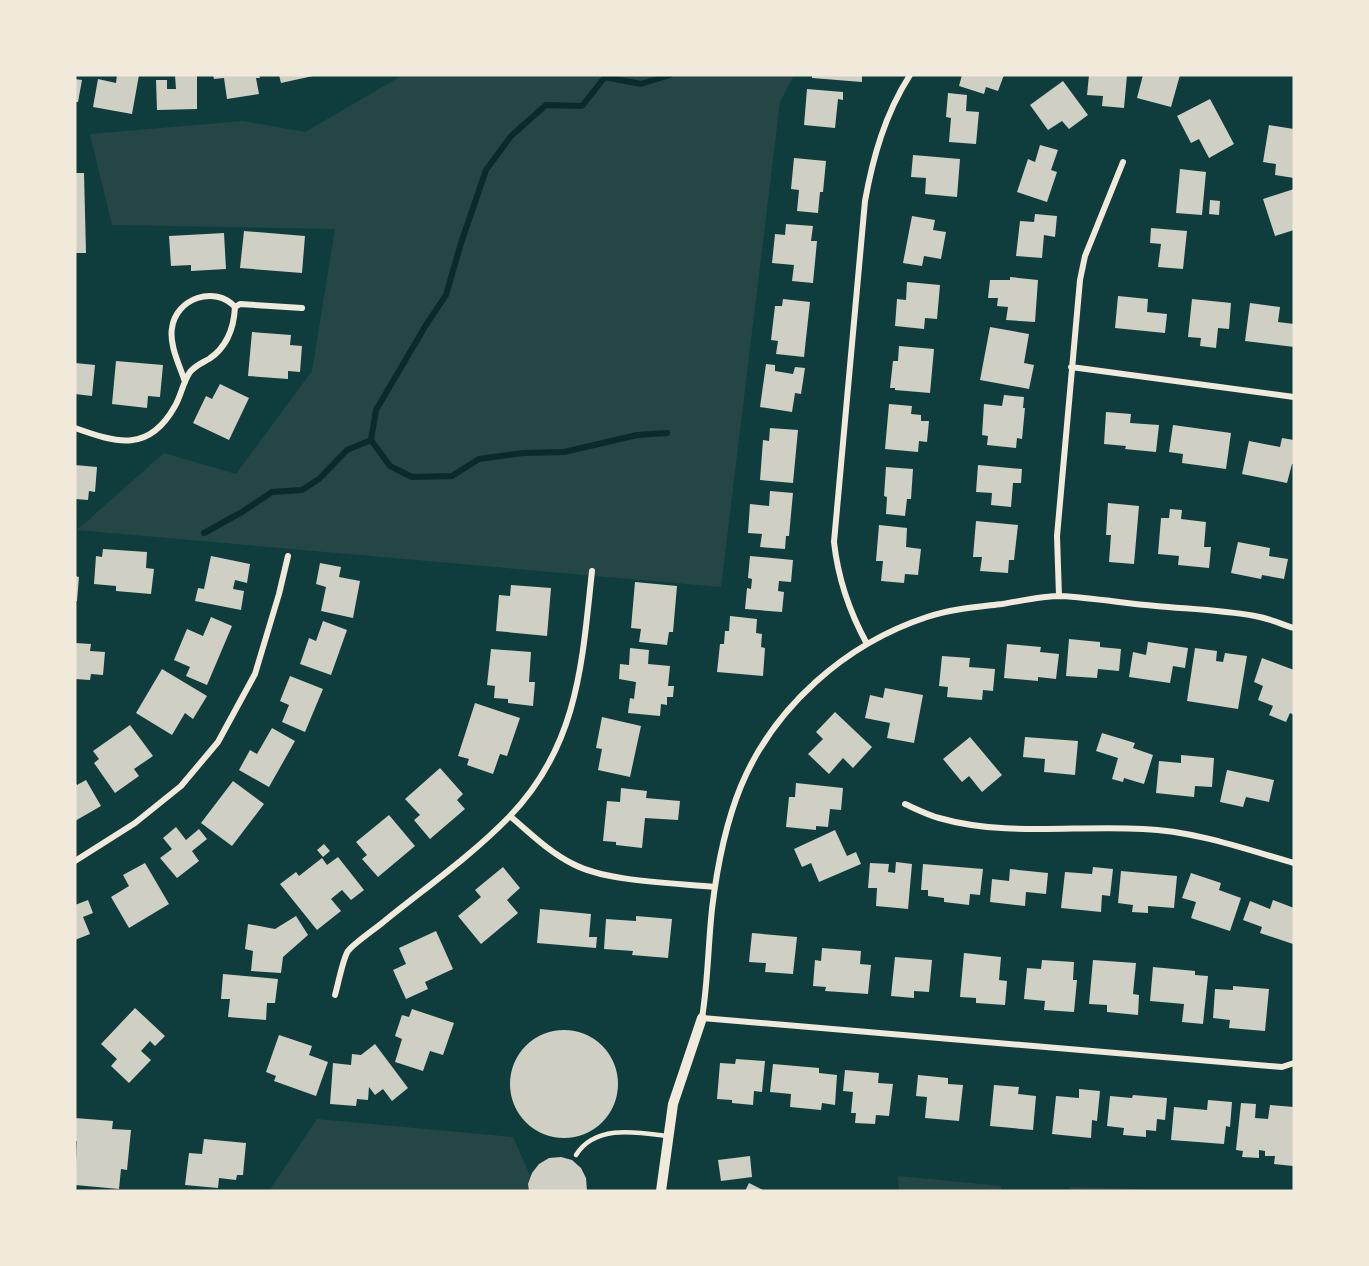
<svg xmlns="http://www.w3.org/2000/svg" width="1369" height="1266" viewBox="0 0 1369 1266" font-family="'Work Sans',sans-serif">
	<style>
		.green { fill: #244646 }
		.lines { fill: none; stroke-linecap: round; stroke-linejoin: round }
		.stream { stroke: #0a2a2b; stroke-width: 6 }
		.building { fill: #cfcfc3 }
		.service { stroke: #f1e9da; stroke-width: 4.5 }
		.minor { stroke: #f1e9da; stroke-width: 6 }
		.tertiary { stroke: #f1e9da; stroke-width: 10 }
	</style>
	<rect width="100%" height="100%" fill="#0f3d3e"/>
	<!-- green -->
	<path class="green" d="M403 75H794L780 102 721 587 77 530 164 453 236 474 312 371 335 229 112 225 90 134 243 121 305 132Z
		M317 1119 513 1137 537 1191H269Z
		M898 1176 1001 1186V1191H899Z
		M1070 1187 1138 1189V1191H1070Z"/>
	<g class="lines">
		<!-- stream -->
		<path class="stream" d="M371 440 390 466 412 477 452 476 479 459 523 453 564 452 637 435 667 433
			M204 533 242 512 272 492 302 490 319 479 347 450 371 440 376 410 426 325 446 295 461 243 486 170 511 136 546 105 582 106 605 77 641 84 670 75"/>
	</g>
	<!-- building -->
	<path class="building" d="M117 75H139L132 114 93 107 98 79 116 83Z
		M175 75H197V109L157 110 156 80H167V89H176Z
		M213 75H259L260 78H256L259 94 227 99 224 78 214 79Z
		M279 75H313V76L281 83Z
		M812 75H862V82L812 78Z
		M962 75H1004L998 91 986 87 984 94 959 86Z
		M1089 75H1127L1124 108 1102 106 1103 96 1087 95Z
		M1143 75H1180L1171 107 1137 98Z
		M75 79 82 80 78 102H75Z
		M1063 81 1088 115 1069 129 1062 121 1048 130 1030 105Z
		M807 89 843 92V100L838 99 835 128 804 125Z
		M948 93 967 95 966 111 979 112 976 144 949 142 951 118 946 117Z
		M1210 99 1234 144 1209 158 1199 139 1191 143 1177 116Z
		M1269 125 1294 129V178L1275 175 1276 164 1263 162Z
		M1040 145 1058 150 1051 170 1057 172 1047 202 1017 192 1028 159 1035 162Z
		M913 155 960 159 957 197 925 194 926 178 911 177Z
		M794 158 826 161 823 192H820L818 213 797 211 799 190 791 189Z
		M1180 169 1206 172 1202 215 1176 213Z
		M75 173H84L86 253H75Z
		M1294 189V230L1275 236 1263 199Z
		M1210 200 1220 201 1219 215 1209 214Z
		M1035 214 1057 216 1055 237 1044 235 1042 258 1016 256 1020 221 1034 222Z
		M912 216 935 220 933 230 946 232 941 259 924 256 922 266 903 263Z
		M786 224 813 226 811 241H817L813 283 792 281 794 265 772 263 775 234 785 235Z
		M1151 228 1187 231 1183 269 1158 267 1161 244 1150 243Z
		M244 231 305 236 302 273 240 268Z
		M224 233 226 269 191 271V265L171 266 169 236Z
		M1010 277 1038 280 1035 322 1006 320 1008 307 997 306 998 298H988L990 280H1010Z
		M907 282 940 285 937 319 925 318 924 329 895 326 897 299 906 300Z
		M1118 296 1148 299 1147 312 1167 314 1165 333 1115 328Z
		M783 299 810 302 804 357 776 354 778 341 771 340 775 306H782Z
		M1192 299 1231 303 1229 329 1218 328 1216 348 1200 346 1201 338 1188 337Z
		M1250 303 1280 307 1278 322 1294 324V347L1245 341Z
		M990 327 1029 334 1024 363 1034 365 1029 389 980 380Z
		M252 332 291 335 290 345 302 346 300 372 288 371V379L248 376Z
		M899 346 934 349 930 393 895 390V388H890L893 361H898Z
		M116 361 163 365 160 397 148 396 147 408 112 404Z
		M75 363 95 365 92 396 75 394Z
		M766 364 775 365V371L793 374 795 367 805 368 801 394 795 393 792 412 760 407Z
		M220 384 249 398 229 440 193 423 206 396 212 399Z
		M1004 395 1024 397 1023 408H1025L1022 439 1017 438 1016 448 987 445 988 436 982 435 984 404 1002 406Z
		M889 404 912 406 911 414 921 415V421H929L927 442 919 441 918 452 885 449Z
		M1106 412 1131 414 1130 423 1159 425 1156 452 1125 449 1126 446 1104 444Z
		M1173 425 1231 433 1226 469 1182 463 1183 454 1169 452Z
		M770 428 798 430 793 483 760 480 763 440 769 441Z
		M1282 438 1294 440V464H1292L1287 483 1242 474 1249 441 1280 447Z
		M75 465 97 467 95 492 89 491 88 500 75 499Z
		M978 465 1022 469 1021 483H1013L1011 507 991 505 992 493 976 492Z
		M886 467 913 469 911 499H907L905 516 886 514 887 497 884 496Z
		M770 491 793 493 789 536H786L785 549 760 547 762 534 748 533 750 504 769 506Z
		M1108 503 1139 506 1134 564 1109 562 1111 535H1106Z
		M1170 509 1182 510 1181 519 1206 522 1204 547H1211L1209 568 1178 565 1179 556 1158 554 1161 518H1169Z
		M976 521 1018 525 1014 560H1009L1008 573 980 571 982 557H973Z
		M879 525 907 528 906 547 921 549 918 575 905 574 904 583 881 581 883 561H876Z
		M1238 542 1270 548 1269 556 1288 559 1284 579 1262 575 1261 579 1231 573Z
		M103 549 147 552 146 568 154 569 151 594 116 591V586L94 584 96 556 102 557Z
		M211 556 250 564 247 583 235 580 233 589 244 591 241 610 195 601 198 588 204 589Z
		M750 556 793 560 791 582 779 581 778 591 784 592 782 612 745 609 747 588 751 589 752 579 748 578Z
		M320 563 341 567 339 577 360 581 353 618 321 611 326 587 316 584Z
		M75 576 79 577 77 601H75Z
		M635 582 677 586 673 632H669L667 645 639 642 641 629 631 628Z
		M511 585 551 588 547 636 496 631 499 595 510 596Z
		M730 616 757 619 756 633 762 634 761 647 765 648 763 676 717 672 720 644H724L725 631H729Z
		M211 617 232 626 207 685 186 676 190 667 174 660 187 629 203 636Z
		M323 621 347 630 331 675 300 664 309 638 316 641Z
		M1069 639 1100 642V647L1121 649 1119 671 1098 669 1097 678 1066 676Z
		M1148 642 1188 648 1185 668 1173 666 1170 683 1129 677 1133 652 1146 655Z
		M75 643 91 644 90 651 105 652 103 675 91 674 90 680 75 679Z
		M1007 644 1041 647 1040 652 1059 654 1056 679 1038 677V681L1004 678Z
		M630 648 649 650 648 664 670 666 668 686H674L673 697H667V705L661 704 660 716 628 713 630 698 634 699 636 682 619 679 620 664 629 665Z
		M1195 648 1217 651 1216 661 1223 662 1225 653 1247 656 1238 709 1187 701Z
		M491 649 531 652 529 682H535L533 706 508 703V699L494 698 495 686 487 685Z
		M942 656 970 658 969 667 995 669 993 691 983 690 982 700 947 697 948 687 939 686Z
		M1262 658 1294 670V715L1290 713 1286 722 1269 715 1273 706 1258 700 1263 686 1254 682Z
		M162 669 207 696 193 719 185 713 172 735 136 713Z
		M290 676 323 689 305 732 282 722 289 705 280 701Z
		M885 688 923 695 914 743 887 738 890 723 865 718 870 695 883 698Z
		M475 703 520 718 507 756 500 754 493 774 467 765 469 759 458 756Z
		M835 712 872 747 853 768 843 758 829 774 808 754 823 739 816 732Z
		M602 717 641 726 630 777 598 770 602 749 596 748Z
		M130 725 153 756 134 769 139 776 115 793 94 763 99 759 93 751Z
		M272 728 295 741 269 787 239 770 250 750 257 754Z
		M1102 733 1135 743 1133 748 1153 755 1144 784 1124 778 1123 782 1112 779 1118 758 1096 751Z
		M970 737 1002 775 982 792 969 776 962 782 943 759Z
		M1025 737 1078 741 1075 775 1044 772 1045 759 1023 757Z
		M1181 755 1214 758 1212 787 1195 786 1194 797 1156 793 1159 761 1181 763Z
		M440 768 463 794 457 800 465 809 430 839 414 820 420 815 405 799Z
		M1227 770 1274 780 1269 802 1246 797 1243 807 1220 802Z
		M86 780 101 806 75 821V782L77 785Z
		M233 781 264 804 232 846 201 823Z
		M796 783 843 788 841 810 830 809 828 827 816 826V830L786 827 789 797H795Z
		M621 788 647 791 646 798 680 801 678 820 645 818 642 848 616 845V842L603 841 607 801 620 802Z
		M389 815 415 846 378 877 362 859 367 855 356 842Z
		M176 827 186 840 199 829 207 839 192 851 199 861 177 878 160 858 172 849 163 838Z
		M835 830 847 856 856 852 861 864 819 882 811 863 802 867 794 849Z
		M324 844 330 851 323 857 317 850Z
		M338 857 364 890 351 900 342 890 331 899 341 911 317 930 280 884 296 872 299 876 322 858 327 865Z
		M896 862 912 864 908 909 876 906 877 888H868L870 863 889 864 888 872 895 873Z
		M145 863 169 904 129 928 111 897 129 886 123 875Z
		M923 864 983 869 980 895 970 894 969 905 944 902V898L928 896V890H921Z
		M503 867 520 888 507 900 518 913 481 944 458 916 481 897 475 890Z
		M1093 867 1113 869 1110 896 1102 895 1101 912 1061 908 1065 872 1092 874Z
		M1010 869 1048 873 1046 894 1026 892 1025 906 990 902 992 879 1009 881Z
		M1121 871 1177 876 1174 908 1148 906V913L1132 912 1133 905 1118 903Z
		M1191 873 1221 883 1219 890 1241 898 1230 931 1191 918 1196 902 1182 898Z
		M88 900 93 913 83 917 90 934 75 940V905Z
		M1273 900 1294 908 1293 944 1260 933 1262 927 1243 920 1250 901 1270 909Z
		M540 909 591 914 589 937H597L596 948 537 943Z
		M296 916 308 935 283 957 281 973 251 971 253 951 245 949 248 924 275 929Z
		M636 916 672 919 668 958 632 955 633 951 604 949 606 919 636 921Z
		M436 931 453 969 425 982 428 989 406 999 393 970 406 964 399 948Z
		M752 933 797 937 793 974 765 972 766 963 749 962Z
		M822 948 861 951 860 964 871 965 868 994 825 991 826 987 813 986 815 960 821 961Z
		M964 953 1001 957 999 980 1007 981 1005 1005 976 1003V998L960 997Z
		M895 957 932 960 929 992 914 991V998L891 996Z
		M1042 960 1074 962 1073 980H1077L1074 1012 1044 1010 1045 1001 1024 999 1027 968 1041 969Z
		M1093 960 1136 963 1133 994 1139 995 1138 1015 1107 1012V1005L1089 1004Z
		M1153 967 1195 971V975L1208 976 1203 1024 1182 1022 1184 1004 1150 1001Z
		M223 974 278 979 275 1003H267L266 1020 228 1017 230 999H221Z
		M1233 986 1269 989 1265 1031 1229 1028 1230 1020 1213 1018 1215 989 1233 990Z
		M135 1008 165 1036 155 1046 150 1041 141 1051 151 1060 129 1083 111 1066 117 1059 101 1044Z
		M412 1009 454 1023 443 1055 430 1051 423 1071 395 1062 402 1039 395 1036 402 1015 409 1017Z
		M510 1084a54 54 0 1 1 108 0a54 54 0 1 1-108 0Z
		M279 1035 312 1046 309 1055 328 1062 316 1096 274 1081 276 1076 266 1072Z
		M375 1044 408 1088 392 1101 383 1089 375 1095 369 1087 368 1100 357 1099 356 1106 330 1104 333 1063 351 1065 352 1054 361 1055Z
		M736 1059 765 1061 762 1092 754 1091 753 1105 732 1103V1100L717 1099 720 1063 735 1064Z
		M773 1064 819 1068V1073L837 1075 835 1105 822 1103 821 1110 790 1107 791 1094 770 1092Z
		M845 1070 879 1073 878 1083 893 1084 889 1116 876 1115 875 1124 855 1123 856 1113H851L853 1092 843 1091Z
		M918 1075 948 1078V1084L963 1085 959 1121 925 1118 927 1097 916 1096Z
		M994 1085 1019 1087 1018 1094 1036 1096 1033 1130 990 1126Z
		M1079 1089 1100 1091 1097 1121 1092 1120 1091 1138 1052 1134 1056 1096 1079 1098Z
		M1133 1095 1167 1098 1165 1120 1157 1119 1156 1131 1146 1130V1137L1123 1135 1124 1128 1107 1126 1110 1096 1132 1098Z
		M1208 1100 1232 1102 1230 1127 1226 1126 1224 1144 1171 1140 1174 1107 1207 1110Z
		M1241 1103 1256 1104 1255 1118 1268 1119 1270 1105 1294 1107 1293 1166 1274 1164 1275 1156H1265V1151L1259 1150V1158L1242 1157 1243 1151 1236 1150Z
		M75 1118 113 1121 112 1129 131 1130 127 1170 121 1169 119 1189 75 1185 77 1141H75Z
		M204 1139 246 1143 243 1175H237L236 1180 219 1178 218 1188 185 1185 189 1153 202 1154Z
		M750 1156 752 1177 721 1181 718 1160Z
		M561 1157 572 1160 581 1168 586 1178 587 1191H529L528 1184 532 1173 539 1164 549 1158Z
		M749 1183 765 1191H745Z"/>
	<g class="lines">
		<!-- service -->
		<path class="service" d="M576 1155C595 1124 637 1132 667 1136"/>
		<!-- minor -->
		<path class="minor" d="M235 307 240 304 302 308
			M1071 367 1294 397
			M75 428C117 443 149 453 175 406 181 396 183 382 190 372 196 365 202 363 209 359 227 347 234 327 235 307 215 285 176 298 172 328 169 345 180 366 185 382
			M1059 596 1057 536 1080 280 1085 256 1123 162
			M1294 628C1281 624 1268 618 1255 616 1222 610 1188 609 1156 606 1124 603 1092 598 1061 596 1042 596 1021 601 1002 604 977 607 951 609 927 617 845 644 774 707 741 786 725 825 717 867 712 909 708 946 708 982 702 1018L1282 1067 1294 1063
			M867 644C849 611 838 579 834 542L865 201C873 157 885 114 910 75
			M905 804C916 809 928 815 939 818 1005 837 1075 825 1143 829 1195 831 1245 849 1294 863
			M510 816C530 833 549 852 573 864 607 882 675 883 715 887
			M75 861 135 823 181 786 218 742 255 674 279 594 288 556
			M335 995C338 985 343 958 348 951 354 943 378 927 387 919 428 886 472 855 509 817 578 746 582 664 592 571"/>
		<!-- tertiary -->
		<path class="tertiary" d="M661 1191 673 1104 702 1018"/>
	</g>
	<!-- border -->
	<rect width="1369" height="1266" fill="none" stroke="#f1e9da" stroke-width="153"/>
</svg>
